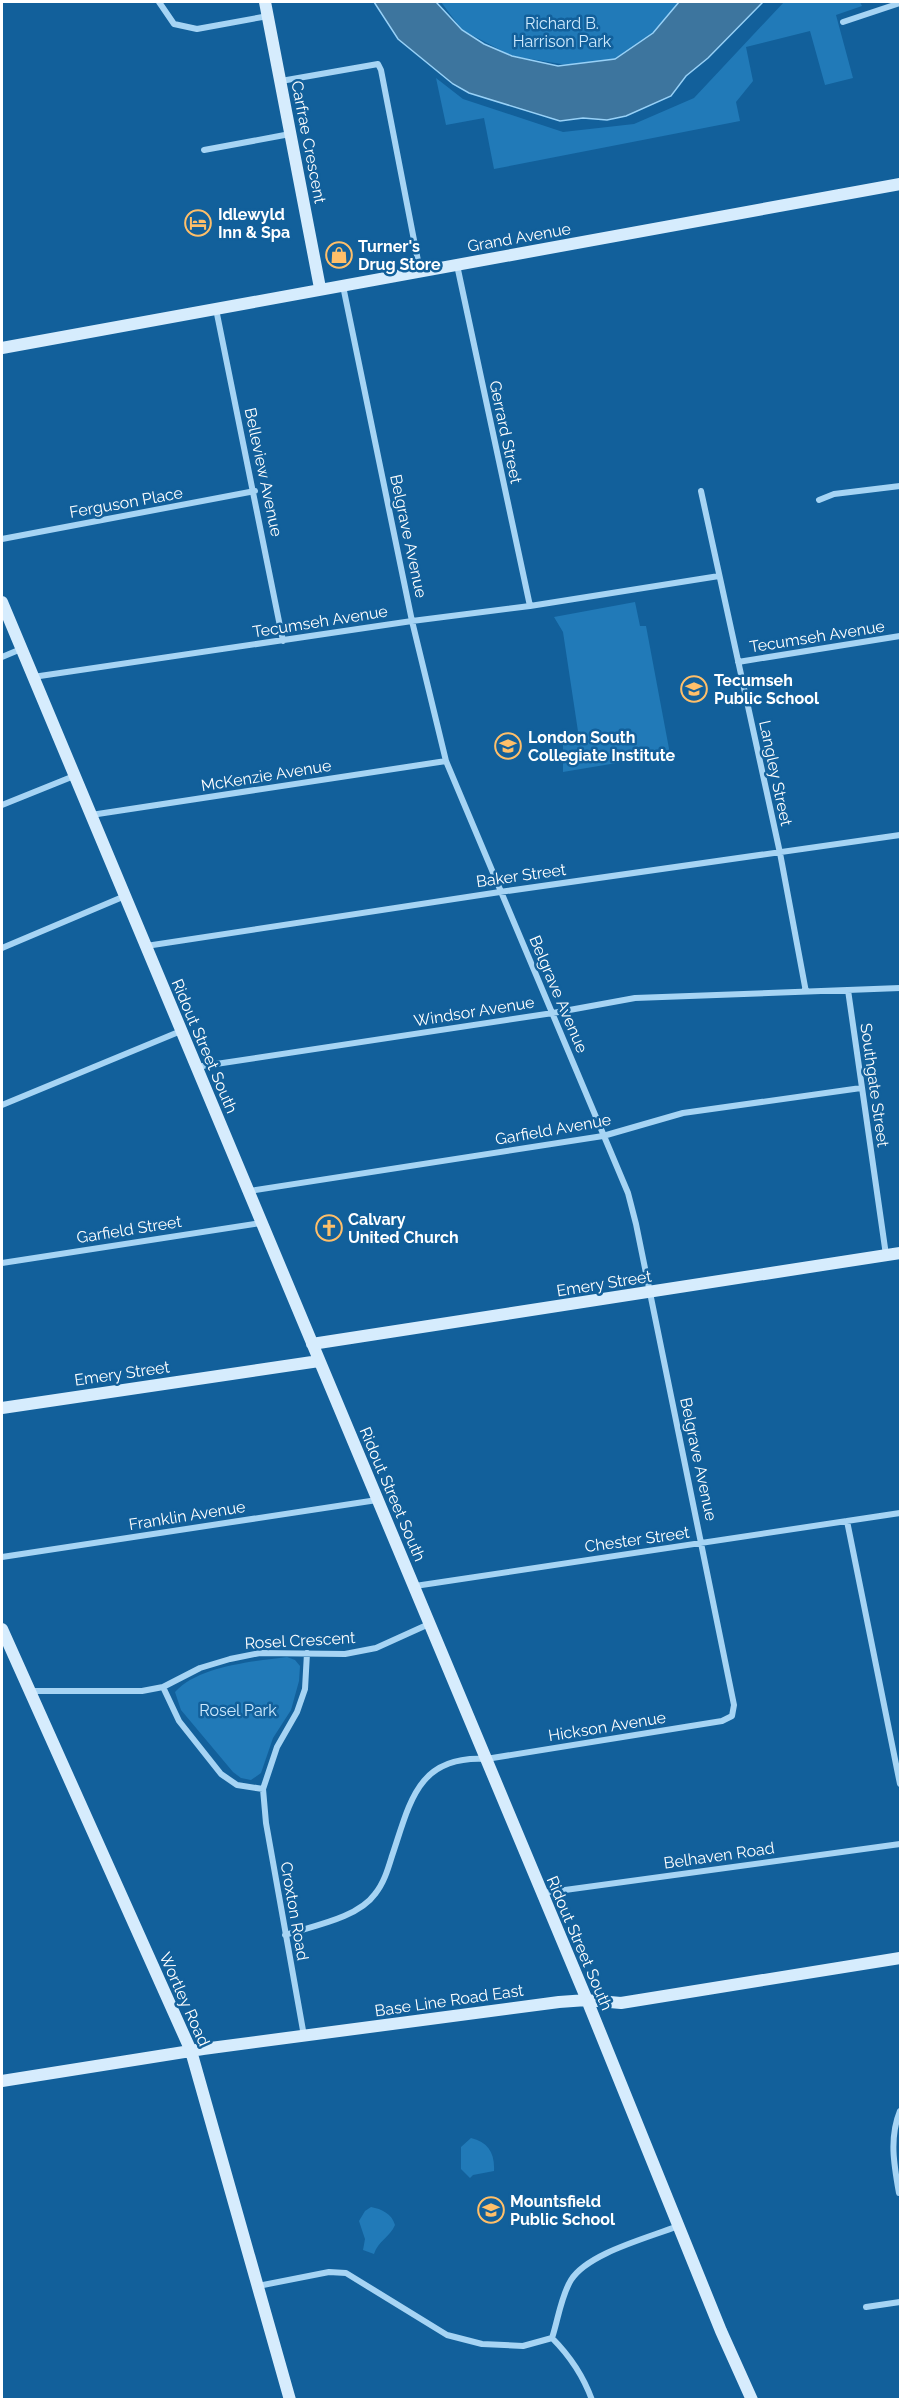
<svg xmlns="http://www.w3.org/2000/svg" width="902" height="2401" viewBox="0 0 902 2401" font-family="Raleway,sans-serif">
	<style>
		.green { fill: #217ab8 }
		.water { fill: #3d759e; stroke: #98d1f7; stroke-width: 1.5 }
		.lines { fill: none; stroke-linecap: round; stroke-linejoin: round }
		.street { stroke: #a6d4f4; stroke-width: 6 }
		.secondary { stroke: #d6ecfd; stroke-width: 12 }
		.labels { text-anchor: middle; stroke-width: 5; stroke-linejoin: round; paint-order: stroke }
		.park-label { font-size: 16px; fill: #ceeafe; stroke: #12609b }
		.street-label { font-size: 16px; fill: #fff; stroke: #12609b }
		.poi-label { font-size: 16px; font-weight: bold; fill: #fff; stroke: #12609b; text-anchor: start }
	</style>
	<rect width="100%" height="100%" fill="#12609b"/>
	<!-- green -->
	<path class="green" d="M441 2H681L653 33 615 59 567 65 512 56 462 30Z
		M784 2H860L862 6 836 15 853 78 825 85 810 31 746 47 753 81 736 102 740 121 494 169 484 118 446 125 436 78 463 99 563 132 634 124 694 98Z
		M635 602 640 626H646L670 754 563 772V741L579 738 563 632 554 617Z
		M287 1657 295 1660 300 1666 299 1681 291 1710 273 1738 261 1773 251 1780 241 1778 233 1772 181 1710 175 1692C198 1666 255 1661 287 1657Z
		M471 2138C488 2142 495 2153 494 2171L473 2175 470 2178 461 2169V2147Z
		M371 2207C382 2209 392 2214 395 2225 390 2237 378 2241 374 2254L363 2250 365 2239 359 2221 365 2211Z"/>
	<!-- water -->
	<path class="water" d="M374 2H436L462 30 484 44 512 56 558 66 615 59 653 33 679 2H763L708 58 686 76 671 96 626 116 607 120 583 118 560 121 469 93 453 84 398 39Z"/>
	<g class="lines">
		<!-- street -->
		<path class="street" d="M159 2 174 24 197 29 268 16
			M843 22 900 3
			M281 81 378 64 381 70 420 271
			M204 150 290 134
			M457 265 530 606
			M216 309 283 641
			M701 491 780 853 806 992
			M819 500 834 494 900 486
			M2 539 255 491
			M2 657 21 649
			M738 662 900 636
			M33 677 412 621 530 606 719 576
			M2 805 74 776
			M91 815 446 761
			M146 946 500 892 900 835
			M2 948 125 896
			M848 990 886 1255
			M196 1067 553 1013 635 998 900 988
			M2 1105 181 1031
			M249 1191 603 1136 683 1113 861 1088
			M2 1263 261 1223
			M847 1521 900 1784
			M2 1557 377 1500
			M415 1586 900 1513
			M163 1687 179 1721 221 1774 237 1785 263 1789
			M30 1691H142L163 1687 200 1668 230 1659 260 1653 345 1654 376 1648 429 1624
			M543 1893 900 1844
			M285 1935C312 1926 358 1918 375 1894 384 1883 388 1869 392 1856 410 1803 417 1755 486 1759L722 1721 732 1716 734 1705 636 1224 628 1193 446 761 412 621 343 286
			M304 2036 266 1823 263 1789 277 1747 297 1712 305 1689 307 1653
			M899 2193C894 2165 889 2138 900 2111
			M258 2286 329 2272 346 2273 447 2335 482 2344 523 2346 552 2338
			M866 2307 900 2302
			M552 2338C558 2320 561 2296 571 2280 588 2253 648 2238 678 2226
			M552 2338C570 2356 583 2375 592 2400"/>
		<!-- secondary -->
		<path class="secondary" d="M265 2 320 288
			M2 348 900 184
			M2 602 587 2000 721 2331 752 2400
			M312 1344 900 1253
			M2 1408 319 1361
			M2 1629 191 2051 290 2400
			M2 2081 203 2049 559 2002 587 2000 621 2003 900 1958"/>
	</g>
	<!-- icons -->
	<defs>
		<g id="hotel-ring" transform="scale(1.35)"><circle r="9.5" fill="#12609b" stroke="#ffbf69" stroke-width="1.5"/><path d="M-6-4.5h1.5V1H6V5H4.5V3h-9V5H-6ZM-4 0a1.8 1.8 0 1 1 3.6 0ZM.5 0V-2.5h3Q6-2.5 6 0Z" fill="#ffbf69"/></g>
		<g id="shop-ring" transform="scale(1.35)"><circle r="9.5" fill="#12609b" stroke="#ffbf69" stroke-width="1.5"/><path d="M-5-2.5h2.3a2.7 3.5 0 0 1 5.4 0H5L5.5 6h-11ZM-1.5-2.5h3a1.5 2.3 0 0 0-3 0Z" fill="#ffbf69"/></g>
		<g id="school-ring" transform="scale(1.35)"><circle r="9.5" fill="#12609b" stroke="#ffbf69" stroke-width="1.5"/><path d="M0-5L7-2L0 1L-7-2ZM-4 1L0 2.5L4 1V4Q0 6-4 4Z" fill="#ffbf69"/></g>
		<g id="church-ring" transform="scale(1.35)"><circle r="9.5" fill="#12609b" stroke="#ffbf69" stroke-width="1.5"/><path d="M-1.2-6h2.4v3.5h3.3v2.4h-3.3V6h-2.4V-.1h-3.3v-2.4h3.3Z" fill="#ffbf69"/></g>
	</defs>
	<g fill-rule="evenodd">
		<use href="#hotel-ring" x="198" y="223"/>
		<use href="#shop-ring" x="339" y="255"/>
		<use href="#school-ring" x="694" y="689"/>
		<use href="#school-ring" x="508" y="746"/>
		<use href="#church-ring" x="329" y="1228"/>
		<use href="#school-ring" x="491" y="2210"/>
	</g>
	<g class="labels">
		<!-- park labels -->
		<g class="park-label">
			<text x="562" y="29">Richard B.<tspan x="562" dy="18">Harrison Park</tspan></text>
			<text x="238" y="1716">Rosel Park</text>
		</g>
		<!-- street labels -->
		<g class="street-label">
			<text transform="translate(309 142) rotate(79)" y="6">Carfrae Crescent</text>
			<text transform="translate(519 237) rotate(-10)" y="6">Grand Avenue</text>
			<text transform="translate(506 432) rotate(78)" y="6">Gerrard Street</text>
			<text transform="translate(264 472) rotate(78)" y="6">Belleview Avenue</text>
			<text transform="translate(126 502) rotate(-10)" y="6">Ferguson Place</text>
			<text transform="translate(409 536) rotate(78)" y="6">Belgrave Avenue</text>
			<text transform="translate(320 621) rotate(-9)" y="6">Tecumseh Avenue</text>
			<text transform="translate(817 636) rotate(-9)" y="6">Tecumseh Avenue</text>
			<text transform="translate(776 773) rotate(78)" y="6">Langley Street</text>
			<text transform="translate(266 775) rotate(-9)" y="6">McKenzie Avenue</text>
			<text transform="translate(521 875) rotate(-8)" y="6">Baker Street</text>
			<text transform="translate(559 994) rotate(67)" y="6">Belgrave Avenue</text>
			<text transform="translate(474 1011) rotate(-9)" y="6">Windsor Avenue</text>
			<text transform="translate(205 1046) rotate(67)" y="6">Ridout Street South</text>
			<text transform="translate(875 1085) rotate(82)" y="6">Southgate Street</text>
			<text transform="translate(553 1129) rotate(-10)" y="6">Garfield Avenue</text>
			<text transform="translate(129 1229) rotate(-9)" y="6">Garfield Street</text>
			<text transform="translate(604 1283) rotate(-9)" y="6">Emery Street</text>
			<text transform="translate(122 1373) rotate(-8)" y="6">Emery Street</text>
			<text transform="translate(699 1459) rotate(78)" y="6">Belgrave Avenue</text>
			<text transform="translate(393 1494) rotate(67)" y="6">Ridout Street South</text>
			<text transform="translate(187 1515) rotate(-9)" y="6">Franklin Avenue</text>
			<text transform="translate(637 1539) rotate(-8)" y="6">Chester Street</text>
			<text transform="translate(300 1640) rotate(-3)" y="6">Rosel Crescent</text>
			<text transform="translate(607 1726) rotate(-9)" y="6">Hickson Avenue</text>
			<text transform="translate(719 1855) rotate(-8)" y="6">Belhaven Road</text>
			<text transform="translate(295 1911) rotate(80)" y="6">Croxton Road</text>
			<text transform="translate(580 1943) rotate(67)" y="6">Ridout Street South</text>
			<text transform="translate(185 1999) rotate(66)" y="6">Wortley Road</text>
			<text transform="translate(449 2000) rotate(-8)" y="6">Base Line Road East</text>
		</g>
		<!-- poi labels -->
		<g class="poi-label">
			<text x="218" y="220">Idlewyld<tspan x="218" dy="18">Inn &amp; Spa</tspan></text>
			<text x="358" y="252">Turner's<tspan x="358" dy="18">Drug Store</tspan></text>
			<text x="714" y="686">Tecumseh<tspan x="714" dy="18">Public School</tspan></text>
			<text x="528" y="743">London South<tspan x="528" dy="18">Collegiate Institute</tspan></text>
			<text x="348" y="1225">Calvary<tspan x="348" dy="18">United Church</tspan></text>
			<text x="510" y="2207">Mountsfield<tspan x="510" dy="18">Public School</tspan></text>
		</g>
	</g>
	<!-- border -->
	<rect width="902" height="2401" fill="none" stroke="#ffffff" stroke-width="6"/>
</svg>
